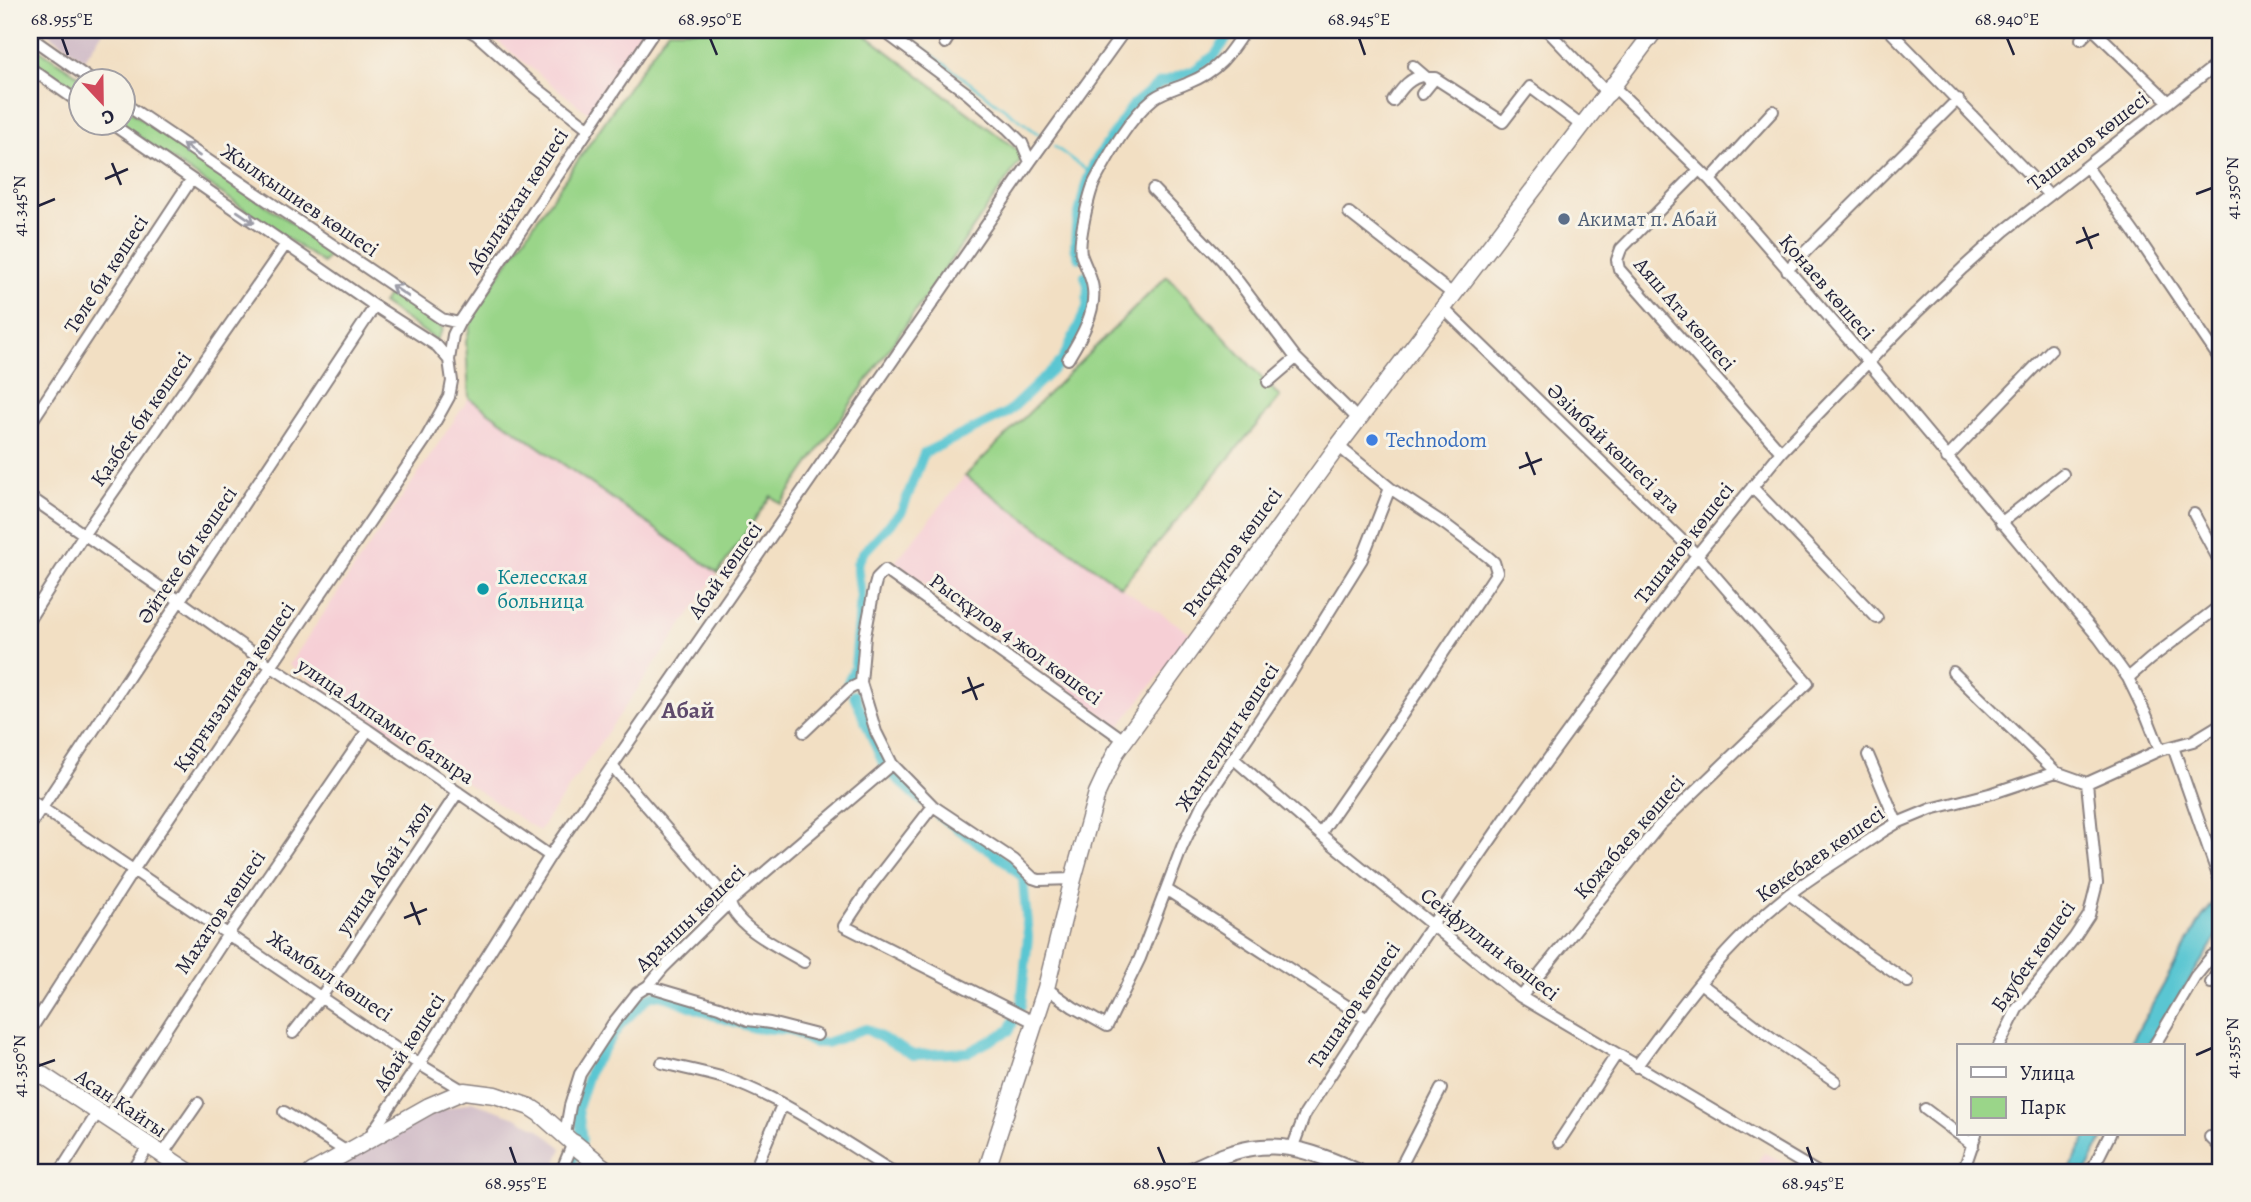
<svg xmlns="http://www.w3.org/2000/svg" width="2251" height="1202" viewBox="0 0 2251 1202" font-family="Alegreya,serif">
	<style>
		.built { fill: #f6cfd5 }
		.industrial { fill: #d1bdc8 }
		.green { fill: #9ad589; stroke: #5e7c62; stroke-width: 2 }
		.water { fill: #5ac6d2; stroke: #3e7486; stroke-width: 2 }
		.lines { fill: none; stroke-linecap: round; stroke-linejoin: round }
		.stream { stroke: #5ac6d2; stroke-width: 2.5 }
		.canal { stroke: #5ac6d2; stroke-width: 10 }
		.minor-casing { stroke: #8a807f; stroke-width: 14 }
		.tertiary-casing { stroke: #8a807f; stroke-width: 18 }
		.secondary-casing { stroke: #8a807f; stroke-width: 19 }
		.primary-casing { stroke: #8a807f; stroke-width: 21 }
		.minor { stroke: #fff; stroke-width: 10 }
		.tertiary { stroke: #fff; stroke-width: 14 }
		.secondary { stroke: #fff; stroke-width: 16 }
		.primary { stroke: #fff; stroke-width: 18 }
		.oneway { stroke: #9c9ca7 }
		.ticks { fill: none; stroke: #22223b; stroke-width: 2.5 }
		.service-dot { fill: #5c6f8a; stroke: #f7f3e8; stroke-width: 2.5 }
		.shop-dot { fill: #3f7fe0; stroke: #f7f3e8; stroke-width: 2.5 }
		.culture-dot { fill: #0f9aa8; stroke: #f7f3e8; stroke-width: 2.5 }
		.labels { text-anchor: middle; stroke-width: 6; stroke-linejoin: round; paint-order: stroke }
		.street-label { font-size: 21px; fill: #22223b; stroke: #f7f3e8 }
		.service-label { font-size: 21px; fill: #4e5e75; stroke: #f7f3e8; text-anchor: start }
		.shop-label { font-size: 21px; fill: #366cbe; stroke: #f7f3e8; text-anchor: start }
		.culture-label { font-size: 21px; fill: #0d838f; stroke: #f7f3e8; text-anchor: start }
		.quarter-label { font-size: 24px; font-weight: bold; fill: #5f4a6c; stroke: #f7f3e8 }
		.neatline { fill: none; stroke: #22223b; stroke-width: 2.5 }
		.ticks-label { font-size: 18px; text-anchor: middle; fill: #22223b }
	</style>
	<rect width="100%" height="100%" fill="#f7f3e8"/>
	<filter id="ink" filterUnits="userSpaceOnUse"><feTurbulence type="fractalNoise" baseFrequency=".0143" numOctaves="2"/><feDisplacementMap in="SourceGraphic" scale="14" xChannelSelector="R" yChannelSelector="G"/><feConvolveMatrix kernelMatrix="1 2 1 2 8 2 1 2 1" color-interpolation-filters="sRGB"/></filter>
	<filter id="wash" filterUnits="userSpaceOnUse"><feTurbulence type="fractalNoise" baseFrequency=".00686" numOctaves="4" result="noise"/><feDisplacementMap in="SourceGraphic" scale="28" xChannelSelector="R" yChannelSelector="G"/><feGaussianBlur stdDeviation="1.57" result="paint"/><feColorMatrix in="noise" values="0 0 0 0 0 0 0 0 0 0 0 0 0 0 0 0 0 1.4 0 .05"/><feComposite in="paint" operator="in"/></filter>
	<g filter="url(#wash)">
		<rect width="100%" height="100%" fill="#f2dfc3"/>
		<!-- built -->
		<path class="built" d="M483 30H646L589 114Z
			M469 398 718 573 539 831 289 665Z
			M965 476 1121 587 1192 634 1119 727 895 562Z
			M1764 1152 1799 1172H1751Z"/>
		<!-- industrial -->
		<path class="industrial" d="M50 30H104L84 60 49 34Z
			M472 1102 516 1117 539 1129 562 1148 552 1172H322L439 1111Z"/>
		<!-- green -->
		<path class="green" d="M668 30H859L1024 155 781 504 771 496 718 573 469 398 466 341 472 319 494 282Z
			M37 48 85 80H80V96L31 61Z
			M123 106 332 251 323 263 119 123 122 122Z
			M1167 276 1280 397 1121 587 965 476Z
			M392 291 443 329 436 340 382 303Z"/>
		<!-- water -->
		<path class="water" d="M2221 894V930L2148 1046H2129L2202 917Z
			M2087 1134H2105L2086 1172H2069Z"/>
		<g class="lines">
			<!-- stream -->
			<path class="stream" d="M899 30 1041 136
				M1054 146 1090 173"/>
			<!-- canal -->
			<path class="canal" d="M1079 258 1075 248 1076 227 1086 184 1094 163 1133 105 1160 83 1193 71 1215 55 1233 30
				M848 682 855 667 861 597 857 564 863 553 902 511 924 453 1007 413 1062 361 1087 308 1088 285 1085 276
				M854 695 883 763
				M892 774 922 801
				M939 816 1009 864 1023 878 1028 937 1021 1006
				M567 1172 582 1140 578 1108 591 1068 621 1024 649 997 660 994 718 1017 754 1028 791 1030 813 1043H826L866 1029 913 1055 969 1052 1010 1030 1014 1020"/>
		</g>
	</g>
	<g filter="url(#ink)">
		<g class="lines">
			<!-- minor casing -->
			<g class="minor-casing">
				<path id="minor" d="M468 30 477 35 534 86 588 128
					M882 30 968 94 1008 129 1022 143 1030 162
					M1547 30 1607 93
					M1889 30 2049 195
					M2094 30 2169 102
					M30 37 91 80
					M2081 39 2090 30
					M945 43 953 30
					M1413 66 1427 78H1435L1503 122 1530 87 1582 126
					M30 68 80 103
					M1613 86 1710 180 1868 362 2099 638 2128 678 2147 717 2160 750
					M1422 94 1435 78
					M1393 101C1401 90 1409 77 1424 76
					M122 102 442 319 459 323
					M109 122 375 306 437 346 449 360
					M2087 167 2142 244 2221 361
					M1699 170 1621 249 1617 260 1619 269 1781 452
					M1710 180 1773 111
					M1153 189 1222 260 1296 358 1358 419
					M1349 213 1454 295
					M1787 270 1958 99
					M1443 308 1697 555 1808 683 1659 826 1521 997
					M1068 359C1080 339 1096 313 1093 289 1092 277 1085 266 1081 254 1078 241 1089 193 1095 181 1110 153 1129 118 1154 98 1164 91 1177 88 1188 83 1218 71 1228 56 1245 30
					M1268 382 1296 358
					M30 424 191 180
					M1947 458 2051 350
					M1752 487 1877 618
					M30 497 180 601 272 667 368 730 550 856
					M2194 514 2221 564
					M2001 523 2063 474
					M30 618 84 534 286 244
					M1953 672 2056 772
					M2128 678 2150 659 2221 605
					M804 732 849 689 861 683
					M2173 747 2221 884
					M1868 755 1897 823
					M1234 759 1320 834 1521 997 1817 1172
					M612 766 730 902C734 927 783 949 804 962
					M2087 783 2160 750 2193 741 2221 724
					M30 800 419 1064 464 1091
					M933 806 870 887 844 926 1034 1022
					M30 826 375 306
					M1320 834 1396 724 1497 572 1494 562 1487 556 1446 525 1390 488 1338 446
					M1073 879 1039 880 1033 878 1014 860 933 806 892 764 876 732 861 683 865 636 874 589 877 578 885 570 1124 740
					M1167 890 1367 1019
					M1789 894 1867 954 1908 982
					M1700 983 1772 1038 1835 1081
					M2211 983 2221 967
					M648 986 719 1007 748 1020 770 1023 817 1035
					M1046 988 1073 1007 1107 1026 1140 958 1182 847 1202 805 1293 670 1362 559 1390 488
					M30 1031 134 869 425 440 449 397 452 381 449 360 453 335 459 323 655 30
					M293 1033 321 997 458 792
					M1999 1046 2017 1009 2074 938 2089 915 2097 883 2087 783
					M2154 1046 2195 977 2212 956 2221 955
					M662 1063C682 1068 704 1072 724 1078 785 1099 839 1139 893 1172
					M1636 1067C1681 1005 1727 943 1788 895 1818 872 1851 853 1882 832L1897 823 1931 809 1993 793 2056 772 2087 783
					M1925 1109 1973 1145
					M284 1112 347 1152
					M108 1118 228 934 368 730
					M565 1134 570 1106 580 1074 614 1022 637 993 648 986 663 968 730 902 892 764
					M369 1137 419 1064 550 856 1030 162 1125 30
					M2210 1137 2221 1148
					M1559 1142 1616 1055
					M1292 1149 1305 1114 1367 1019 1514 806 1697 555 1781 452 1916 313 1963 268 2004 231 2221 61
					M162 1155 198 1103
					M60 1172 98 1112
					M132 1172 148 1147
					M561 1172 573 1143
					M754 1172 782 1105
					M1398 1172 1441 1089
					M1963 1172 1976 1134
					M2091 1172 2110 1134"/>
			</g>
			<!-- tertiary casing -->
			<g class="tertiary-casing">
				<path id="tertiary" d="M1187 1172C1256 1136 1289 1140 1359 1172"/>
			</g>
			<!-- secondary casing -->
			<g class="secondary-casing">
				<path id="secondary" d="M1613 86 1655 30
					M30 1067 189 1172
					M595 1161 610 1172
					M312 1172 429 1106 464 1091 495 1095 530 1107 539 1113 574 1144
					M986 1172 1046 988 1073 879 1097 793 1116 752 1338 446 1607 93"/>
			</g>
			<!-- primary casing -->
			<g class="primary-casing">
				<path id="primary" d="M1607 93 1613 86
					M574 1144 595 1161"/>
			</g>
			<!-- minor -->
			<use href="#minor" class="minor"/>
			<!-- tertiary -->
			<use href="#tertiary" class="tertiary"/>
			<!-- secondary -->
			<use href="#secondary" class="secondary"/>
			<!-- primary -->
			<use href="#primary" class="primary"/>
		</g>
		<!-- one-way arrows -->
		<defs><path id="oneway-shaft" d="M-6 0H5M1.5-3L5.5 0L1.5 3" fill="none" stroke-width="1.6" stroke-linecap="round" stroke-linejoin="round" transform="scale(1.75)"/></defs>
		<g class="oneway">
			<use href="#oneway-shaft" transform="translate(191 150) rotate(-145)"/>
			<use href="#oneway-shaft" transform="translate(246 217) rotate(34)"/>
			<use href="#oneway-shaft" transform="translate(400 291) rotate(-146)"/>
		</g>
	</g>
	<!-- ticks -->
	<path class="ticks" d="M62 38 68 55M710 38 717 55M1359 38 1365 55M2007 38 2014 55M112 163 121 185M105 179 128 169M2196 194 2212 188M38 206 55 199M2083 227 2092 249M2076 243 2099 234M1526 452 1535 475M1519 468 1542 459M968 677 977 700M962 693 984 684M411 902 420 925M404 918 427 909M2196 1055 2212 1048M38 1066 55 1060M510 1147 516 1164M1158 1147 1165 1164M1807 1147 1813 1164"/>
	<!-- markers -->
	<circle class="service-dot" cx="1564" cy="219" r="7"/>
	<circle class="shop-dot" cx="1372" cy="440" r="7"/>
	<circle class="culture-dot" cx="483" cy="589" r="7"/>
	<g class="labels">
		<!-- street labels -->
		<g class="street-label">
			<text transform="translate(2088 141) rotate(-38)" y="7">Ташанов көшесі</text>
			<text transform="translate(300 200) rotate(34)" y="7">Жылқышиев көшесі</text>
			<text transform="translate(517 201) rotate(-57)" y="7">Абылайхан көшесі</text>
			<text transform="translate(106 274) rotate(-57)" y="7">Төле би көшесі</text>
			<text transform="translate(1827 287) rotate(49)" y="7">Қонаев көшесі</text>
			<text transform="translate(1685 314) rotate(49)" y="7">Аяш Ата көшесі</text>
			<text transform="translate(141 419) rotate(-55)" y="7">Қазбек би көшесі</text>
			<text transform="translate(1614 448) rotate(44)" y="7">Әзімбай көшесі ата</text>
			<text transform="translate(1684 543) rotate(-52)" y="7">Ташанов көшесі</text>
			<text transform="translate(1232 552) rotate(-54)" y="7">Рысқұлов көшесі</text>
			<text transform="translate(187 555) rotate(-56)" y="7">Әйтеке би көшесі</text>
			<text transform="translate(725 570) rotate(-55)" y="7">Абай көшесі</text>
			<text transform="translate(1016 639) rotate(36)" y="7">Рысқұлов 4 жол көшесі</text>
			<text transform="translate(234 687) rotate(-56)" y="7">Қырғызалиева көшесі</text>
			<text transform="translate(386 721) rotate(34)" y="7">улица Алпамыс батыра</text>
			<text transform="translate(1227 737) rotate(-57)" y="7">Жангелдин көшесі</text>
			<text transform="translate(1629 837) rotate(-49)" y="7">Қожабаев көшесі</text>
			<text transform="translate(1820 854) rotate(-35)" y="7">Көкебаев көшесі</text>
			<text transform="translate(384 868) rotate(-56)" y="7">улица Абай 1 жол</text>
			<text transform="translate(220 912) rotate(-56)" y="7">Махатов көшесі</text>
			<text transform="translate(690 918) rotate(-44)" y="7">Араншы көшесі</text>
			<text transform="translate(1490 944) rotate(38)" y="7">Сейфуллин көшесі</text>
			<text transform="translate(2033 956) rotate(-55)" y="7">Баубек көшесі</text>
			<text transform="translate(330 976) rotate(34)" y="7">Жамбыл көшесі</text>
			<text transform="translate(1354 1005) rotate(-56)" y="7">Ташанов көшесі</text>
			<text transform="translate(409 1042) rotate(-57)" y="7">Абай көшесі</text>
			<text transform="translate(121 1103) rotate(34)" y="7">Асан Кайгы</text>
		</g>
		<!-- service labels -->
		<g class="service-label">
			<text x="1578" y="226">Акимат п. Абай</text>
		</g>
		<!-- shop labels -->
		<g class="shop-label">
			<text x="1386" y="447">Technodom</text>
		</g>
		<!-- culture labels -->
		<g class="culture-label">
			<text x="497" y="584">Келесская<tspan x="497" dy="24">больница</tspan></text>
		</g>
		<!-- quarter labels -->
		<g class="quarter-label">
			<text x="688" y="718">Абай</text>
		</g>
	</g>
	<!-- margin -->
	<rect width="2251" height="1202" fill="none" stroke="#f7f3e8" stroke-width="77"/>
	<!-- legend -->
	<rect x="1957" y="1044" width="228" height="91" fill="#f7f3e8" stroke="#a29fa3" stroke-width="2"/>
	<rect x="1971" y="1067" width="35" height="10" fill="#ffffff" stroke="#a29fa3" stroke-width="2"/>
	<text x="2020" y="1080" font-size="21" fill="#22223b">Улица</text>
	<rect x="1971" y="1097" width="35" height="21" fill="#9ad589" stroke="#a29fa3" stroke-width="2"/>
	<text x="2020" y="1114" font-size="21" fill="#22223b">Парк</text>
	<!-- north arrow -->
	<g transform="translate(102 102) rotate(158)"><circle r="33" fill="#f7f3e8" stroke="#a29fa3" stroke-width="2"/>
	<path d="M0-5L12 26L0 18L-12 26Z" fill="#d1495b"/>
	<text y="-10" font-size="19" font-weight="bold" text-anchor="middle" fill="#22223b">С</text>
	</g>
	<rect x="38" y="38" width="2174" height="1126" class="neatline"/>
	<g class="ticks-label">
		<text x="62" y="25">68.955°E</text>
		<text x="710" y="25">68.950°E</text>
		<text x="1359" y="25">68.945°E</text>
		<text x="2007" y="25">68.940°E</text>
		<text transform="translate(2232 188) rotate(-90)" y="6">41.350°N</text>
		<text transform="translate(19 206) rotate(-90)" y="6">41.345°N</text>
		<text transform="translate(2232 1048) rotate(-90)" y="6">41.355°N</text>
		<text transform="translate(19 1066) rotate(-90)" y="6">41.350°N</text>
		<text x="516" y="1189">68.955°E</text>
		<text x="1165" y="1189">68.950°E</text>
		<text x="1813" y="1189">68.945°E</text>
	</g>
</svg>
